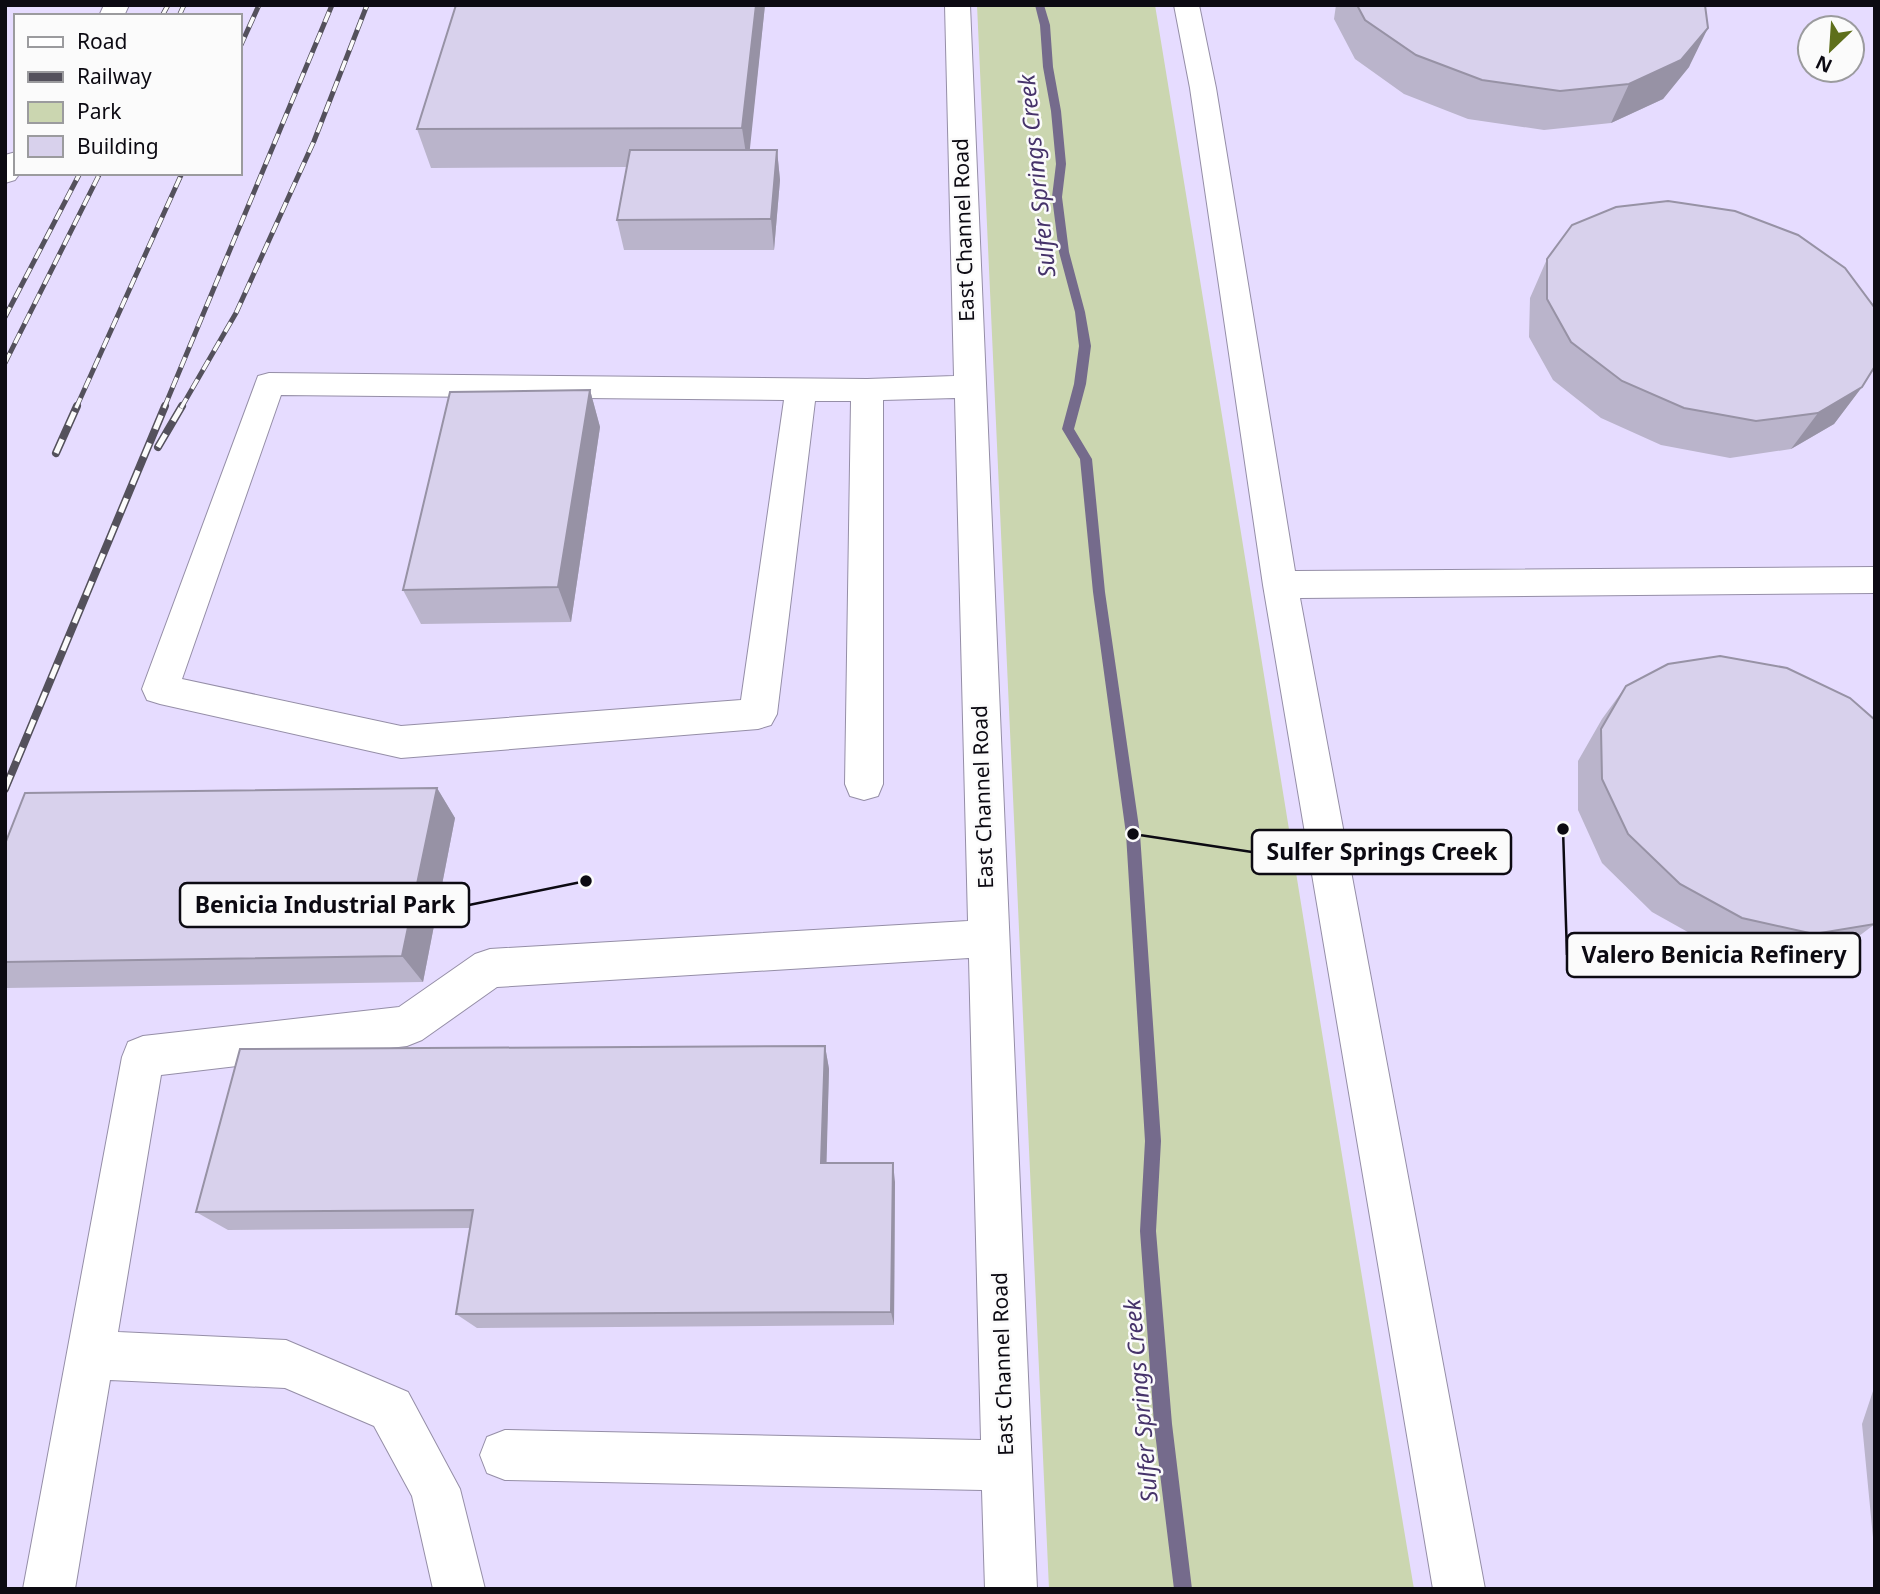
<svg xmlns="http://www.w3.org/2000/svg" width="1880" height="1594" viewBox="0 0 1880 1594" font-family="'Noto Sans',sans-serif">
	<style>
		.built { fill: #e6dcff; fill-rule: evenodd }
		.green { fill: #cbd6b0 }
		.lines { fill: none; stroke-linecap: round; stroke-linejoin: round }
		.stream { fill: #756b8c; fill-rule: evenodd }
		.minor-casing { stroke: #958ea7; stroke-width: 2 }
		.minor { fill: #fff; fill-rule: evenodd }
		.rail-far1-casing { stroke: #54515c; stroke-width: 5 }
		.rail-casing { stroke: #54515c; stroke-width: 8 }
		.rail-far1 { stroke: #fbfbfb; stroke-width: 3.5; stroke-dasharray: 11; stroke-linecap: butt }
		.rail { stroke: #fbfbfb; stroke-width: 5; stroke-dasharray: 15; stroke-linecap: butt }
		.wall { fill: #bab4cb }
		.shaded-wall { fill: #9792a5 }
		.building { fill: #d8d1ec; stroke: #9792a5; stroke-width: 2 }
		.labels { text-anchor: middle; stroke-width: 5; stroke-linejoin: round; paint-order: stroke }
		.street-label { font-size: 21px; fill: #0c0a12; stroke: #fbfbfb }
		.water-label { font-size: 23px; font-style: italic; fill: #46336a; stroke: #fbfbfb }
		.leader { fill: none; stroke: #0c0a12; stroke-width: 2.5 }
		.callout-dot { fill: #0c0a12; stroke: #fbfbfb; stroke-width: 2.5 }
		.callout { fill: #fbfbfb; stroke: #0c0a12; stroke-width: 2.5 }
		.callout-label { font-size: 23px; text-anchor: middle; font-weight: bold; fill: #0c0a12 }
	</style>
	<rect width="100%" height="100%" fill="#f0ebfc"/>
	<!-- built -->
	<path class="built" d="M5 5H1070L1244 1589H5ZM16 16H240V173H16Z
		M1124 5H1875V1589H1368ZM1810 28H1852V70H1810Z"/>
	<!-- green -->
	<path class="green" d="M977 5H1155C1242 533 1325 1061 1414 1589H1049Z"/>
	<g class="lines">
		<!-- stream -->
		<path class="stream" d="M1035 5H1044L1050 25 1053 67 1061 111 1066 164 1062 197 1069 252 1085 312 1091 346 1086 384 1074 429 1092 459 1105 592 1140 834 1161 1141 1156 1231 1172 1424 1192 1589H1174L1154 1424 1140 1231 1145 1141 1126 834 1093 592 1080 459 1062 429 1074 384 1079 346 1075 312 1059 252 1052 197 1056 164 1051 111 1043 67 1040 25Z"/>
		<!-- minor casing -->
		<g class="minor-casing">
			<path id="minor" d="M104 5H129L124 16H99Z
				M945 5H970L1037 1589H985L982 1490 505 1480 487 1473 480 1455 487 1437 505 1430 981 1440 969 958 497 987 422 1040 407 1046 161 1075 118 1332 286 1340 408 1392 460 1489 485 1589H433L412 1496 374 1426 285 1388 110 1380 75 1589H23L122 1057 128 1042 143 1036 399 1007 475 954 490 949 968 921 955 398 883 400V784L878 796 864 800 850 796 845 784 851 401H815L777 714 771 725 758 729 401 758 160 704 147 700 142 689 258 376 269 373 867 379 954 376ZM281 395 784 400 741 700 401 726 182 679Z
				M1174 5H1199L1216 88 1295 571 1875 567V593L1300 598 1485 1589H1433L1263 585 1190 88Z
				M16 152V173H20L15 180 5 183V155Z"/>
		</g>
		<!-- minor -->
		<use href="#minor" class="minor"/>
		<!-- rail-far1 casing -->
		<g class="rail-far1-casing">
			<path id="rail-far1" d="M162 16 168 5
				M179 16 184 5
				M240 47 259 5
				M5 317 80 173
				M5 363 100 173
				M76 408 182 173
				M164 408 332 5
				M181 408 236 313 314 141 367 5"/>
		</g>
		<!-- rail casing -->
		<g class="rail-casing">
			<path id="rail" d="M158 447 182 406
				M56 453 77 406
				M5 789 165 406"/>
		</g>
		<!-- rail-far1 -->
		<use href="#rail-far1" class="rail-far1"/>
		<!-- rail -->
		<use href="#rail" class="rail"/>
	</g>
	<!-- wall -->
	<path class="wall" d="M765 5 749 150H777L780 180 774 250H624L617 220 627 167 431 168 417 129Z
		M1336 5H1705L1689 67 1663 99 1611 123 1544 130 1468 119 1404 94 1355 59 1334 19Z
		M1547 259 1862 387 1834 424 1791 449 1730 458 1661 445 1601 418 1553 380 1529 337 1530 298Z
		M590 390 600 427 571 622 421 624 403 590Z
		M1626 686 1875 924 1839 951 1780 961 1711 945 1652 912 1602 863 1578 810V761L1602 719Z
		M437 788 455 818 423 982 5 988V844Z
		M825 1046 829 1069 826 1163 895 1182 894 1325 477 1328 456 1314 470 1228 228 1230 196 1212Z
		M1875 1385V1558L1862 1424Z"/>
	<!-- shaded-wall -->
	<path class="shaded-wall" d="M756 5H765L748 167 742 128Z
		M1708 28 1689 67 1663 99 1611 123 1629 84Z
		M777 150 780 180 774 250 771 219Z
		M1862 387 1834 424 1791 449 1818 413Z
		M590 390 600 427 571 622 558 587Z
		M437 788 455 818 423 982 402 956Z
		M825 1046 829 1069 826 1183 821 1163Z
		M893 1163 895 1182 894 1325 891 1312Z"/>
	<!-- building -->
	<path class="building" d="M456 5H756L742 128 417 129Z
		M1357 5H1705L1708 28 1681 60 1629 84 1560 91 1482 80 1416 55 1365 20Z
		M630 150H777L771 219 617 220Z
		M1668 201 1735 211 1798 235 1845 268 1874 307 1875 312V366L1862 387 1818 413 1756 421 1684 408 1622 381 1571 342 1547 299V259L1572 225 1616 207Z
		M590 390 558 587 403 590 450 392Z
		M1720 656 1787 668 1850 698 1875 720V924L1814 934 1742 918 1680 884 1628 834 1602 779 1601 729 1626 686 1668 664Z
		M437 788 402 956 5 962V844L25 793Z
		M825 1046 821 1163H893L891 1312 456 1314 473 1210 196 1212 240 1049Z"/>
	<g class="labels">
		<!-- street labels -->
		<g class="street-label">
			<text transform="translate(964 230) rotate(-92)" y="7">East Channel Road</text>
			<text transform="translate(983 797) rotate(-92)" y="7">East Channel Road</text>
			<text transform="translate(1003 1364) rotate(-92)" y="7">East Channel Road</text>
		</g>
		<!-- water labels -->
		<g class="water-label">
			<text transform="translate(1037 176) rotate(-96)" y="8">Sulfer Springs Creek</text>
			<text transform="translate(1141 1401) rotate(-95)" y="8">Sulfer Springs Creek</text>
		</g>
	</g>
	<!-- callouts -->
	<path class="leader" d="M1133 834L1252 852M586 881L469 905M1563 829L1567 955"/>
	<g class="callout-dot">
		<circle cx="1133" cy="834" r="7"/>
		<circle cx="586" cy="881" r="7"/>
		<circle cx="1563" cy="829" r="7"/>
	</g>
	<g class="callout">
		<rect x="1252" y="830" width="259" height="44" rx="7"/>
		<rect x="180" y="883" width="289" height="44" rx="7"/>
		<rect x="1567" y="933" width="293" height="44" rx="7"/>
	</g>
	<g class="callout-label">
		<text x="1382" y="860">Sulfer Springs Creek</text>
		<text x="325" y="913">Benicia Industrial Park</text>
		<text x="1714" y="963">Valero Benicia Refinery</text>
	</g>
	<!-- border -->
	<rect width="1880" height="1594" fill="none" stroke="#0c0a12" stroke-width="14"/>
	<!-- legend -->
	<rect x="14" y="14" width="228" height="161" fill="#fbfbfb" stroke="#9b9b9e" stroke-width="2"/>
	<rect x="28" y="37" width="35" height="10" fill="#ffffff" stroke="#9b9b9e" stroke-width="2"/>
	<text x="77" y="49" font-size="21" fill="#0c0a12">Road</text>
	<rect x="28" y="72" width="35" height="10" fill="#54515c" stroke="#9b9b9e" stroke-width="2"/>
	<text x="77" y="84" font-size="21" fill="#0c0a12">Railway</text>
	<rect x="28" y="102" width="35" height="21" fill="#cbd6b0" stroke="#9b9b9e" stroke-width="2"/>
	<text x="77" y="119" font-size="21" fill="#0c0a12">Park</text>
	<rect x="28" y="136" width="35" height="21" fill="#d8d1ec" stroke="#9b9b9e" stroke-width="2"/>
	<text x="77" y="154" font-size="21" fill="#0c0a12">Building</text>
	<!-- north arrow -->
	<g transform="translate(1831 49) rotate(205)"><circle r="33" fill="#fbfbfb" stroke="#9b9b9e" stroke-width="2"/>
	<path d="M0-5L12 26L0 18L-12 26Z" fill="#5e6f1b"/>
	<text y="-10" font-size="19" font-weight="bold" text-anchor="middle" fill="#0c0a12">N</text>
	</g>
</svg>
